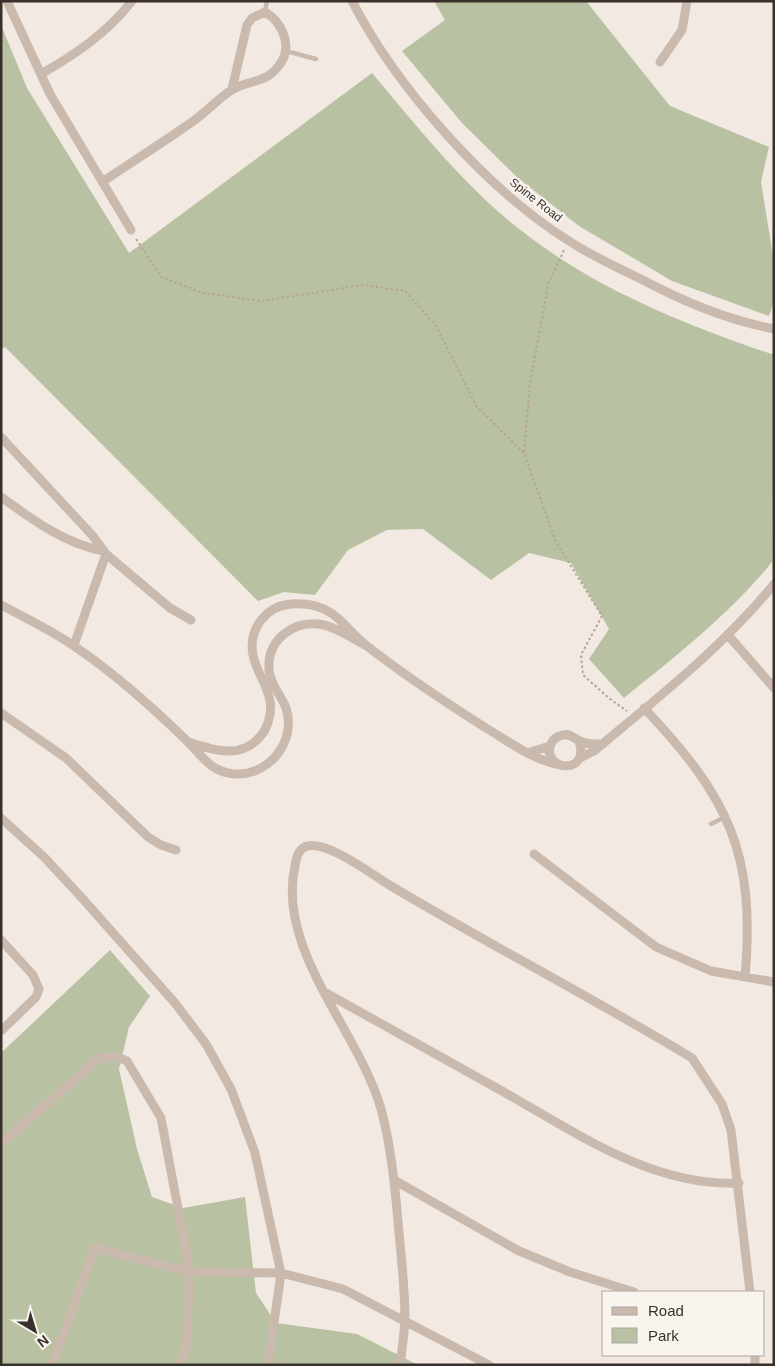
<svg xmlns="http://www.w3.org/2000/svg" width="775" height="1366" viewBox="0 0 775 1366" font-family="Helvetica,sans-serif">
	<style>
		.green { fill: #b8c1a2 }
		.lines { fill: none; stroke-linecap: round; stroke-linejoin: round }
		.path { stroke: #b6a498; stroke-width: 2; stroke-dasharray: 2.5 2.5; stroke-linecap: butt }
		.lane { stroke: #cabaae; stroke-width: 4.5 }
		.street { stroke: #cabaae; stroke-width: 9 }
		.labels { text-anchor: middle; stroke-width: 4.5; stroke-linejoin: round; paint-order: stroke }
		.street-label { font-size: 12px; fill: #39302c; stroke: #faf4ef }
	</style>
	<rect width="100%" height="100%" fill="#f2eae2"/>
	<!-- green -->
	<path class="green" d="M434 1H586L670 106 769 147 761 182 774 262V301L769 316 672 281 579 226 518 178 462 123 402 51 445 20Z
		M1 25 27 88 129 253 372 73C415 124 457 177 508 220 587 286 678 322 774 355L772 562C729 615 677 655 624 698L589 659 609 629 571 563 529 553 491 580 423 529 387 530 348 550 315 595 284 592 258 601 5 347 1 349Z
		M110 950 150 996 129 1027 119 1069 137 1149 152 1197 183 1208 245 1197 256 1293 276 1323 357 1334 418 1365H1V1053Z"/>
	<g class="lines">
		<!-- path -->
		<path class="path" d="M136 239 161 277 203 293 262 301 363 285 405 291 436 326 477 407 524 453
			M564 250 548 285 530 383 524 453 556 542 602 616 581 655 583 675 610 699 627 711"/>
		<!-- lane -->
		<path class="lane" d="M265 12 267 1
			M286 51 316 59
			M711 824 725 817"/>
		<!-- street -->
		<path class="street" d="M7 1 50 94 131 230
			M352 1C397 88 486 189 569 241 592 256 618 268 643 280 684 302 728 320 774 329
			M660 62 682 30 687 1
			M41 74C76 54 107 33 132 1
			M102 182C132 162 162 143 192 122 205 113 217 100 230 91 249 78 267 86 282 61 292 44 281 21 265 12L252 18 247 25 232 89
			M1 437 92 535 106 554 170 608 191 620
			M1 497C33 520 65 544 104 551
			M1 605C26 618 51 630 74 646 114 673 150 705 184 738 201 754 209 772 235 774 269 776 297 741 286 708 281 695 270 684 269 670 267 639 294 619 324 625 337 628 352 638 365 645
			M728 635 774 688
			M74 645 106 554
			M644 708C728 797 756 852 745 977
			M1 713 66 758 148 837 161 845 176 850
			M579 741C591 777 540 770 551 744 553 739 558 736 563 735 571 733 574 739 580 741 587 745 595 744 603 744
			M188 742C217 751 245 761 265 730 269 722 272 709 270 701 267 684 256 671 253 655 248 629 266 606 291 604 305 603 319 605 331 613 345 622 354 637 367 646 405 676 445 702 486 728 508 741 530 758 556 764
			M527 753 550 746
			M580 758 594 751C656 699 722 648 774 584
			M1 818 44 857 82 898 175 1003 206 1044 231 1089 255 1153 281 1273 268 1365
			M534 854 656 947 711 971 774 982
			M1 940 33 975 39 989 36 997 1 1031
			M326 993C385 1026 444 1059 502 1091 575 1132 652 1187 739 1183
			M1 1144 98 1059 115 1056 127 1061 161 1118 190 1272 186 1349 180 1365
			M394 1180 519 1251 570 1272 634 1292
			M755 1355V1365
			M52 1365 95 1248 190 1272 281 1273 343 1289 489 1365
			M400 1365C402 1350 404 1335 405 1320 405 1288 401 1254 398 1222 395 1184 391 1145 381 1109 359 1031 276 950 295 866 296 860 297 852 303 848 321 835 374 876 391 886 490 945 593 998 692 1058L722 1104 731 1130 750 1292"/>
	</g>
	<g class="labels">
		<!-- street labels -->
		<g class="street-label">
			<text transform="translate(536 200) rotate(38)" y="4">Spine Road</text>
		</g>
	</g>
	<!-- border -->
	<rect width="775" height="1366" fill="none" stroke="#39302c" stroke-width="5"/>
	<!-- legend -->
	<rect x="602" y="1291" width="162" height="65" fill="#faf4ef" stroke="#ada6a1"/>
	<rect x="612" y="1307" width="25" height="8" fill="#cabaae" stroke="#ada6a1"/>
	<text x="648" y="1316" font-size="15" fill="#39302c">Road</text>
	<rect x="612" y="1328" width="25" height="15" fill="#b8c1a2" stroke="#ada6a1"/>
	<text x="648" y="1341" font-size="15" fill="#39302c">Park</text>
	<!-- north arrow -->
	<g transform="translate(35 1331) rotate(142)" stroke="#faf4ef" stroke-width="4" paint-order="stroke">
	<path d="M0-4L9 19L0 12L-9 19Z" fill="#39302c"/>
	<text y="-8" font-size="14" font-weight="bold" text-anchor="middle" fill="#39302c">N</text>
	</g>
</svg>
